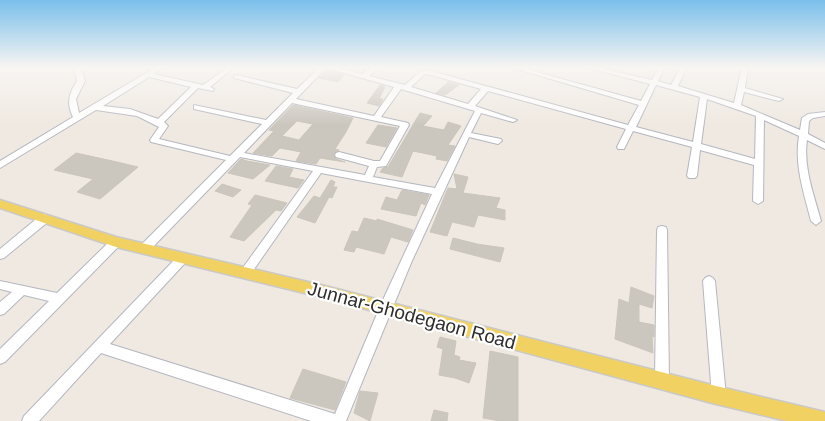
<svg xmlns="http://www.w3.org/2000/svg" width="825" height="421" viewBox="0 0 825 421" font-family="Helvetica,sans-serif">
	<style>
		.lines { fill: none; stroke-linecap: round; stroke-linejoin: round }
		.stream { stroke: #75cff0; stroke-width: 2.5 }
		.building { fill: #cbc7bf; stroke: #cbc5ba; fill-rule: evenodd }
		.minor-casing { stroke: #b4b7c1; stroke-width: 2 }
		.major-casing { stroke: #c9c9c9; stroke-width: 3 }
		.minor { fill: #fff; fill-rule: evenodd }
		.major { fill: #f2d163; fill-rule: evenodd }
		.labels { text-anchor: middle; stroke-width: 4.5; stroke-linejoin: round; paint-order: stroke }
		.near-street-label { font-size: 19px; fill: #2e2e2e; stroke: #fff }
	</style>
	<rect width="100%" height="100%" fill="#efe9e1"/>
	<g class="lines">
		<!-- stream -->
		<path class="stream" d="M364 72 366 67"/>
	</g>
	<!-- building -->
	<path class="building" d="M327 70 344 75 338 82 319 78Z
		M448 82 459 85 445 95 436 93Z
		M380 85 385 87 379 99H383L379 106 367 103Z
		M293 105 353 118 346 132 335 149 339 150 333 154 336 159 345 162 320 158 316 164 296 161 301 152 280 148 272 156 253 153 274 131 269 130ZM297 121 313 124 299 140 282 136Z
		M420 113 432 116 423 126 444 130 448 122 461 126 448 145 455 146 447 161 436 159 437 156 413 151 402 177 380 172 383 168 388 167Z
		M378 125 397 128 386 147 366 143Z
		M76 153 117 162 138 167 100 199 77 192 93 179 54 170Z
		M241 159 247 161 270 165 253 179 228 173Z
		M276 166 293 169 289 177 304 180 298 188 265 181Z
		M454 174 468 177 463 193 500 198 496 208 505 210V220L478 215 474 227 452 222 447 236 430 232 448 188 457 189Z
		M331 180 335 182 333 187H337L332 198 329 197 315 223 297 217 314 196 320 198Z
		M222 184 241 190 233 197 215 191Z
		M402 190 429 195 425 205 421 203 416 216 381 209 386 197 397 200Z
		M255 195 287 203 281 211 276 210 244 241 230 237 252 205 248 204Z
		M364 218 377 221V219L413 230 408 242 391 237 384 254 356 247 354 252 344 250 352 231 358 232Z
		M453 238 477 244 504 248 500 262 450 249Z
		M631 287 654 296 652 308 639 304V322L654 325V337L652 336 653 353 615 339 619 299 629 303Z
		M440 337 456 341 454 355 460 357 459 360 476 363 469 383 455 378 439 375 443 349 437 347Z
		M490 351 518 357V421H500L483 418Z
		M303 369 346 382 335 410 290 398Z
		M360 391 378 393 370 421 354 413Z
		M434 410 448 413 447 421H431Z"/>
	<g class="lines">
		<!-- minor casing -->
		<g class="minor-casing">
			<path id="minor" d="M74 67H80L85 81 76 99 79 113 156 67H163L154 74 203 85 227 68H231V70L210 87 214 89 213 91 198 88 164 122 168 126 159 139 230 156 262 124 194 109V105L266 120 293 93 234 78V76L236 75 297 89 320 67H334L362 74 373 67H380L369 76 405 85 421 71H431L628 125 639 105 510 67H519L641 101 650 84 585 67H595L652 80 659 67H665L658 81 671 85 681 67H687L678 86 734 103 742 67H748L745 88 783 99 779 101 744 92 741 105 800 130 802 118 808 114 825 112V116L813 118 809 121 808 134 825 143V149L807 140C803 167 814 195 821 221L816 225 811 221C804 193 794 165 799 136L764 120 763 201 758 204 753 201 754 165 700 150 697 176 695 178H689L687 176 692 147 633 131 624 149H618L617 147 626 129 488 91 475 106 517 120 513 122 481 113 471 133 501 139 502 141 498 144 469 137 411 263 346 421H311L101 353 39 421H22L24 416 178 256 182 255 186 256 188 259 186 262 110 344 335 414 382 302 432 194 321 173 250 275 246 277 242 275 240 272 242 269 313 171 240 157 148 252H140L139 249 140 246 226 160 151 142 150 140 159 127 137 116 96 110 0 168V161L73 117C66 103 69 93 77 81ZM326 68 394 87 374 116 296 99ZM425 74 431 75 481 89 468 104 411 87ZM149 77 191 87 158 119 130 109 103 106ZM656 85 700 97 693 142 636 127ZM401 89 475 111 435 188 373 177 377 167 386 166 409 125 408 123 381 117ZM707 99 756 116 755 159 701 144ZM292 103 400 126 380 161H374L339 152 336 153 335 155 336 157 369 166 365 175 244 153Z
				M45 214 50 218 49 221 4 258 0 259V249L41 215Z
				M662 226 666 227 667 230 669 380 667 385 662 387 657 385 655 380 657 230 658 227Z
				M116 238 120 239 121 242 120 245 5 362 0 364V349L49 301 24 295 4 314 0 315V302L12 292 0 289V281L57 293 112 239Z
				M709 276 713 278 715 281 726 396 724 401 719 403 714 401 712 396 703 281 705 278Z"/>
		</g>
		<!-- major casing -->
		<g class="major-casing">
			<path id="major" d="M0 200 116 237 325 286 712 385 825 412V421H787L712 403 325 298 116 247 0 208Z"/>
		</g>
		<!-- minor -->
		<use href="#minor" class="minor"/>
		<!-- major -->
		<use href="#major" class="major"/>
	</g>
	<!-- sky -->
	<linearGradient id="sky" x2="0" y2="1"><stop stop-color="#7abfeb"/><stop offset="0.54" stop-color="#f8f5f2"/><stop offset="1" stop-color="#f8f5f2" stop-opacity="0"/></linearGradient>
	<rect width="825" height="125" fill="url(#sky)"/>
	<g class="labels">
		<!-- near-street labels -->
		<g class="near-street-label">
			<text transform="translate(412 315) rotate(15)" y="7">Junnar-Ghodegaon Road</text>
		</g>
	</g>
</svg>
